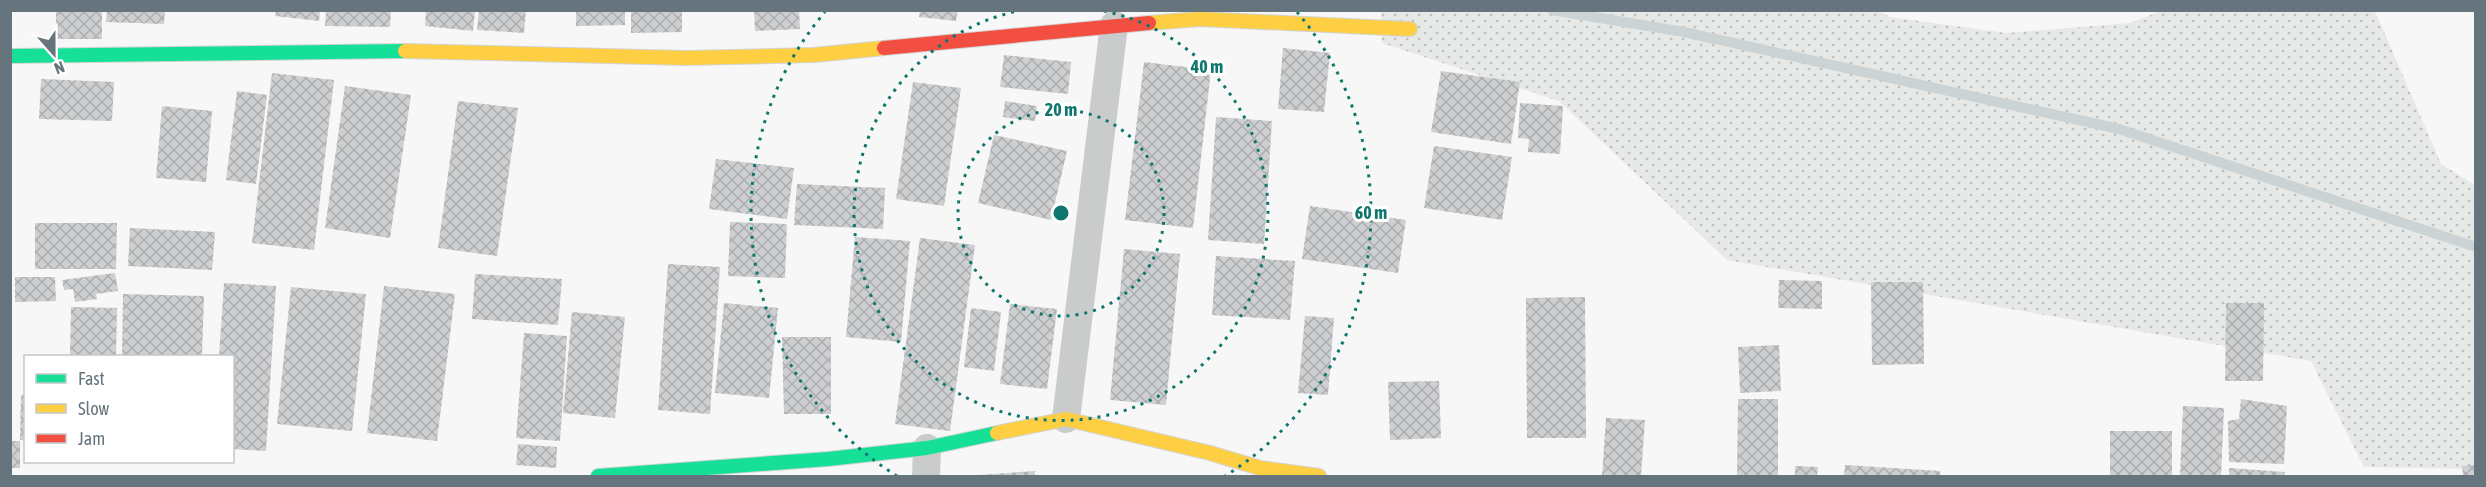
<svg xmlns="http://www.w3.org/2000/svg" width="2486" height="487" viewBox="0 0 2486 487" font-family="'Asap Condensed',sans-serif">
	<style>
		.grass { fill: url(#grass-dots) }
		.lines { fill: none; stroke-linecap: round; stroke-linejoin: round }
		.stream { stroke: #ccd3d5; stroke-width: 10 }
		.building { fill: url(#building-cross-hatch) }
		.fast-casing { stroke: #d3d4d4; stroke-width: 16 }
		.slow-casing { stroke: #d3d4d4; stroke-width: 16 }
		.jam-casing { stroke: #d3d4d4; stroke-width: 16 }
		.street { stroke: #cacccc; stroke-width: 28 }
		.fast { stroke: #16e098; stroke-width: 14 }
		.slow { stroke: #ffcf43; stroke-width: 14 }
		.jam { stroke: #f24e42; stroke-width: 14 }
		.ring { fill: none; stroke: #0f766e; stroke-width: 3; stroke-dasharray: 3 6 }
		.centre { fill: #0f766e; stroke: #fff; stroke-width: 3 }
		.ring-label { font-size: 18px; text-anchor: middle; font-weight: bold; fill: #0f766e; stroke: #fff; stroke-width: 6; stroke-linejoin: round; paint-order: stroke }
	</style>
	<defs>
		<pattern id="grass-dots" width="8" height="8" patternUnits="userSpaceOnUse" patternTransform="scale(1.5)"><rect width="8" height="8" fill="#e6e9e5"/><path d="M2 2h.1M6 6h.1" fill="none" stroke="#bec1bf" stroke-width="1.8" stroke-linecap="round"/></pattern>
		<pattern id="building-cross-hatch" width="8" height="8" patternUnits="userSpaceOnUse" patternTransform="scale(1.5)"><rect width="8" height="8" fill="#cecfd0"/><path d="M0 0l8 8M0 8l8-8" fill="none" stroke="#abadae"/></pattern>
	</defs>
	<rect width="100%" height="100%" fill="#f7f7f7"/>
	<!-- grass -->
	<path class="grass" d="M1876 10 1890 17 2006 33 2130 23 2161 11H2375L2441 164 2475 185V469L2364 467 2311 361 1727 260 1559 101 1382 43 1381 11Z"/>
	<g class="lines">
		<!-- stream -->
		<path class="stream" d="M1552 10 1684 32 2119 129 2476 247"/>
	</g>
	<!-- building -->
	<path class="building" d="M56 10H102V39H56Z
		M107 10H165L164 24 106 22Z
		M276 10H320L319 21 275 16Z
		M326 10H391L390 27 325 26Z
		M426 10H475L473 31 425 26Z
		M479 10H526L524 33 477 30Z
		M576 10H625V25L576 26Z
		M631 10H682V32L631 33Z
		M754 10H799L800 29 755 31Z
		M920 10H958L956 21 919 17Z
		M1283 48 1330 53 1324 112 1278 109Z
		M1004 55 1071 62 1068 94 1000 87Z
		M1144 62 1211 70 1193 228 1125 220Z
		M1441 71 1520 82 1511 144 1431 132Z
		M272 73 334 80 314 250 252 243Z
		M41 79 114 82 112 121 39 119Z
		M913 82 961 88 944 206 896 199Z
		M345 86 411 95 390 238 325 228Z
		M237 91 267 95 256 184 226 180Z
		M458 101 518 108 497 256 438 248Z
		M1005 101 1037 106 1035 121 1003 117Z
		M1520 103 1563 106 1560 154 1528 152 1529 139 1518 138Z
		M162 106 212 111 206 182 156 178Z
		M1216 117 1272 121 1264 244 1208 240Z
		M994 135 1067 151 1051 220 978 203Z
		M1434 146 1512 157 1502 220 1424 208Z
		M716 159 794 168 787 219 709 209Z
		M797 184 885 188 883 229 794 225Z
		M1310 206 1406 220 1398 273 1302 259Z
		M730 222 787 224 785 278 728 276Z
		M35 223H117L116 269H35Z
		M130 228 215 232 212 270 128 266Z
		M855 237 910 241 901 342 846 337Z
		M920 238 975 245 950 431 895 424Z
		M1124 249 1180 254 1166 405 1110 400Z
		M1216 256 1295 261 1290 320 1212 315Z
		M668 264 720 267 710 414 658 410Z
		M115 273 118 291 96 294 97 299 75 302 73 289 64 290 62 280Z
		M475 274 562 279 558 325 472 319Z
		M15 277H55L56 301 15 302Z
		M1779 280 1822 281V309L1778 308Z
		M1871 282H1923L1924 364 1872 365Z
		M224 283 276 286 266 451 232 449V356H219Z
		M384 286 455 294 437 441 367 433Z
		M291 287 366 294 352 431 277 424Z
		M123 294 204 296 202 356H122Z
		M1585 297 1586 438H1527L1526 298Z
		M724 303 778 308 769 398 715 393Z
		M2226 303H2264L2263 381H2225Z
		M1010 304 1057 309 1047 389 1000 384Z
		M71 307 117 308 116 356H70Z
		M971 308 1001 312 994 371 964 367Z
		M572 312 625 317 615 418 563 413Z
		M1305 316 1334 318 1328 395 1298 393Z
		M524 333 567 336 560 441 516 438Z
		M782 337H831V414H784Z
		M1779 345 1781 391 1740 393 1738 347Z
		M1439 381 1441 438 1390 440 1388 382Z
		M21 395H26V440H20Z
		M1738 399H1778V476H1737Z
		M2241 399 2287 406 2284 464 2229 462 2228 421 2239 419Z
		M2183 406 2224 408 2221 476H2180Z
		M1606 418 1645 420 1641 476H1602Z
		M2110 431H2172V476H2110Z
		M10 441H20V468H10Z
		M518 444 557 447 556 468 516 465Z
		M1845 465 1940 471V476H1844Z
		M2476 465V476H2463L2462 466Z
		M1795 466 1818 467 1817 476H1795Z
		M2229 468 2285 472 2284 476H2229Z
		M1035 471V476H978V475Z"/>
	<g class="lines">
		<!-- fast casing -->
		<g class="fast-casing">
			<path id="fast" d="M10 56 405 51
				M598 476 828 459 927 448 997 433"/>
		</g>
		<!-- slow casing -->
		<g class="slow-casing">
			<path id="slow" d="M1149 23 1200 19 1410 29
				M405 51 686 58 814 55 884 48
				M997 433 1066 419 1210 453 1260 468 1319 476"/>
		</g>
		<!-- jam casing -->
		<g class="jam-casing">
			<path id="jam" d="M884 48 1149 23"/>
		</g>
		<!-- street -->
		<path class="street" d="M1066 419 1114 25
			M926 476 927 448"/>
		<!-- fast -->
		<use href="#fast" class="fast"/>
		<!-- slow -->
		<use href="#slow" class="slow"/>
		<!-- jam -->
		<use href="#jam" class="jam"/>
	</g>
	<!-- distance rings -->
	<g class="ring">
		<circle cx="1061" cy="213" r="103"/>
		<path d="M1104 11A207 207 0 1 1 1018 11"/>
		<path d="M897 476A310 310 0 0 1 825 12M1297 12A310 310 0 0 1 1225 476"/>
	</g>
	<circle cx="1061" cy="213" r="9" class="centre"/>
	<g class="ring-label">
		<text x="1207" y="73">40 m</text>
		<text x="1061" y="116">20 m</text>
		<text x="1371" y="219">60 m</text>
	</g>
	<!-- border -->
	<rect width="2486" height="487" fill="none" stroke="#66757d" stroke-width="24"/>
	<!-- legend -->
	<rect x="24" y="355" width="210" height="108" fill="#ffffff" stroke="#c2c8cb" stroke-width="1.5"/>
	<rect x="36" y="374" width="30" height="9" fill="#16e098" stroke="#c2c8cb" stroke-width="1.5"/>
	<text x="78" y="385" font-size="18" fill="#66757d">Fast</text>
	<rect x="36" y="404" width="30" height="9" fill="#ffcf43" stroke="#c2c8cb" stroke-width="1.5"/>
	<text x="78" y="415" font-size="18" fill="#66757d">Slow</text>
	<rect x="36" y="434" width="30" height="9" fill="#f24e42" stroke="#c2c8cb" stroke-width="1.5"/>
	<text x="78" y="445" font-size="18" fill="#66757d">Jam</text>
	<!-- north arrow -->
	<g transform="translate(54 54) rotate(159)" stroke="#ffffff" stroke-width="4.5" paint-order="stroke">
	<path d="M0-4.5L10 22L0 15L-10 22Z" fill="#66757d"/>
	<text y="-9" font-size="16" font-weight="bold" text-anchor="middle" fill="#66757d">N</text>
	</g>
</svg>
